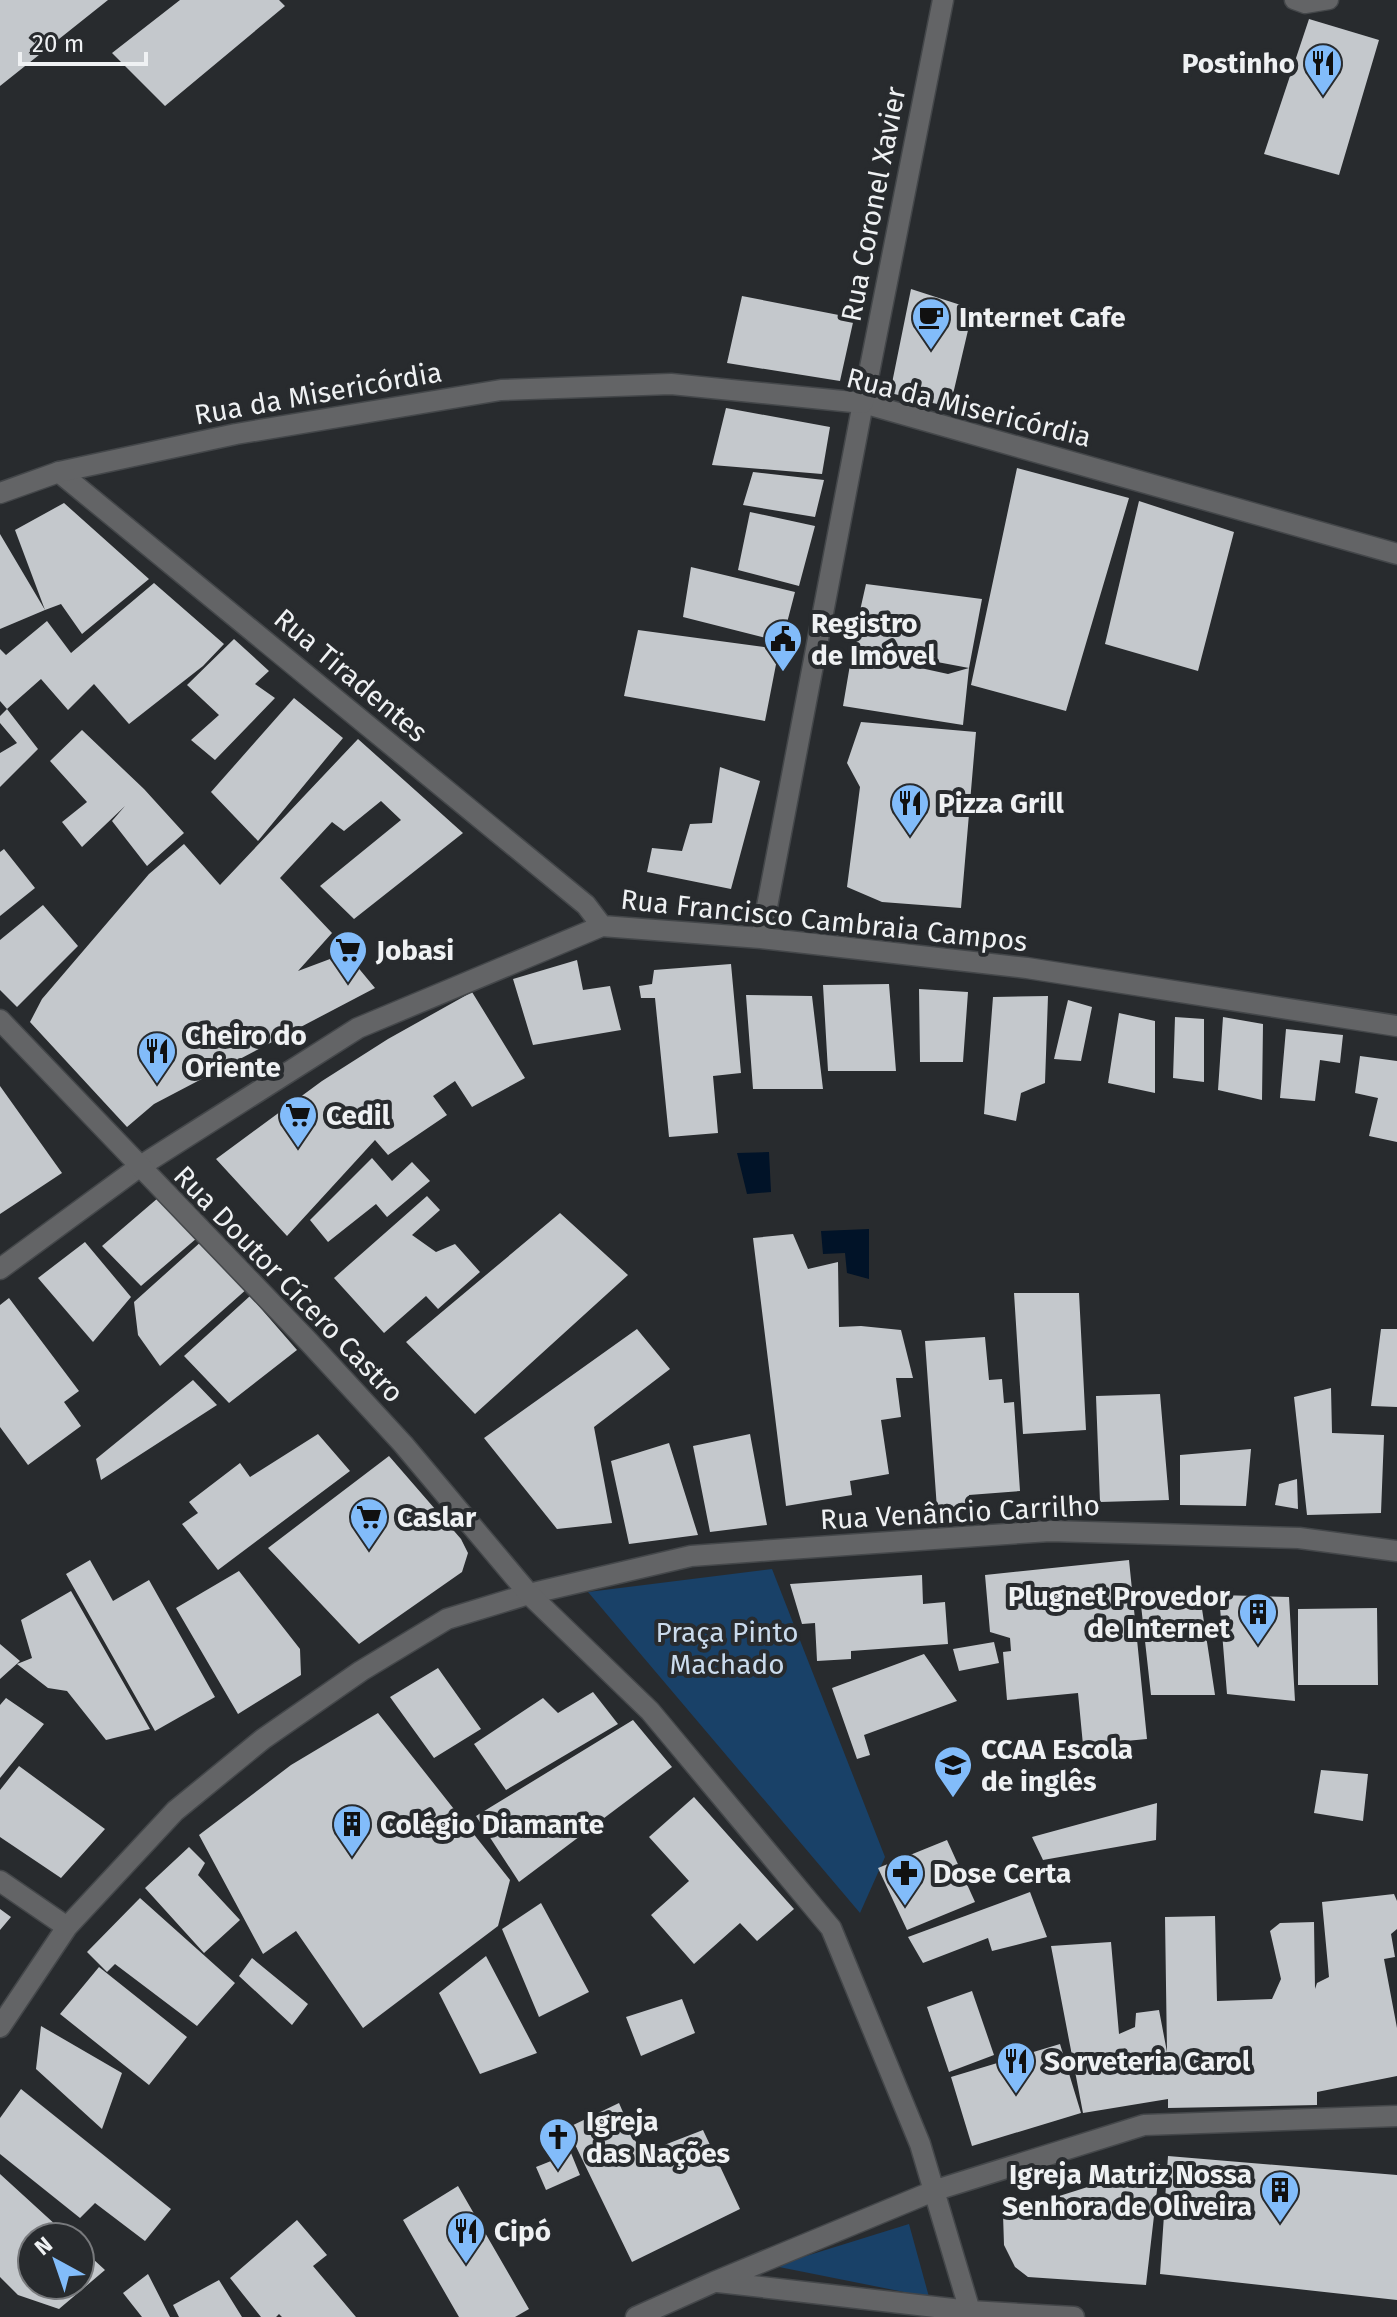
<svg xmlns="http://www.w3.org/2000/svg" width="1397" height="2317" viewBox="0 0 1397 2317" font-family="'Fira Sans',sans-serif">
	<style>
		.green { fill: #194168 }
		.water { fill: #011328 }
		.building { fill: #c4c8cc }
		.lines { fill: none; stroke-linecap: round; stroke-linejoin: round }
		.service-casing { stroke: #44474a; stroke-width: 21 }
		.minor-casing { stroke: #44474a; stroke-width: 23 }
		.tertiary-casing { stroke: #44474a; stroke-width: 23 }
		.service { stroke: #636466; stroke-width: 18 }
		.minor { stroke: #636466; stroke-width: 20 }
		.tertiary { stroke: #636466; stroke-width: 20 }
		.labels { text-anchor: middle; stroke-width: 8; stroke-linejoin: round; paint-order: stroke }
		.poi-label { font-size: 28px; font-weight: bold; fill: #eff1f3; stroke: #282b2e; text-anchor: start }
		.street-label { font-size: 28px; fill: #eff1f3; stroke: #282b2e }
		.park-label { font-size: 28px; fill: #cadbed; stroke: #282b2e }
	</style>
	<rect width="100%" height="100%" fill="#282b2e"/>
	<!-- green -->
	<path class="green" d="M772 1569 885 1857 860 1913 588 1592Z
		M909 2224 929 2297 774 2266Z"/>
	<!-- water -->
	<path class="water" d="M769 1152 771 1192 747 1194 737 1153Z
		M869 1229V1279L847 1273 845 1253 823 1254 821 1231Z"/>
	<!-- building -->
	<path class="building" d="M0 0H108L0 86Z
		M180 0H279L285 6 165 106 112 53Z
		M1309 19 1379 40 1339 175 1264 154Z
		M911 289 973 309 950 407 890 393Z
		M742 296 854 318 840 381 727 363Z
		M726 408 830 427 822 474 712 465Z
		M1017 468 1129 498 1066 711 971 685Z
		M753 472 824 480 815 517 743 505Z
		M1139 501 1234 532 1198 671 1105 644Z
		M64 503 149 579 82 634 61 604 45 610 15 530Z
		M750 512 815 526 799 586 738 570Z
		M0 534 45 610 0 629Z
		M691 567 795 592 782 642 683 617Z
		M154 583 224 644 203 666 129 724 94 684 68 710 41 679 7 709 0 701V649L6 655 47 621 71 653Z
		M866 584 982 599 969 668 852 646Z
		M638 630 779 649 765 721 624 696Z
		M234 639 269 671 255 684 275 698 215 760 191 740 219 715 187 685Z
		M852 653 948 674 969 668 963 725 843 706Z
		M294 698 343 738 258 841 211 792Z
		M7 709 38 749 0 787V753L17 743 0 723V716Z
		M861 722 976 732 961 908 882 902 847 887 860 787 847 763Z
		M82 730 144 789 184 833 147 866 112 821 125 806 82 847 62 822 87 802 50 761Z
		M358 739 463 833 354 919 320 886 401 820 381 801 344 831 332 822 280 878 332 933 298 971 346 953 375 988 154 1104 127 1127 30 1022 42 999 149 874 184 844 220 885Z
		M720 767 760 781 731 889 647 872 652 848 682 851 690 824 712 823Z
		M4 849 35 888 0 916V852Z
		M43 905 78 946 17 1007 0 990V940Z
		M577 960 583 990 610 986 621 1030 533 1045 513 979Z
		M731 964 741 1073 713 1076 718 1133 669 1137 655 998H641L639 986 652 984 654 970Z
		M889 984 896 1071H828L823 985Z
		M919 989 968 992 963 1062H920Z
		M472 992 525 1078 472 1107 455 1081 433 1096 447 1115 388 1155 375 1140 287 1236 216 1159 322 1081 388 1039Z
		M746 995 812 996 823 1089H753Z
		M1048 996 1045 1083 1021 1093 1016 1121 984 1114 993 997Z
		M1068 1000 1092 1007 1081 1061 1054 1059Z
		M1119 1013 1155 1021V1093L1108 1083Z
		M1175 1017 1204 1019V1082L1173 1078Z
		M1223 1017 1263 1024 1262 1100 1218 1090Z
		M1286 1029 1343 1035 1340 1063 1320 1060 1315 1101 1280 1098Z
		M1360 1056 1397 1061V1142L1369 1136 1378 1098 1355 1093Z
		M0 1086 62 1173 0 1214Z
		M372 1158 392 1181 412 1162 430 1181 387 1217 376 1204 328 1242 310 1220Z
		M427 1196 440 1210 412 1235 436 1252 455 1244 480 1272 438 1309 426 1296 384 1333 334 1278Z
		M158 1198 197 1238 141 1286 102 1246Z
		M560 1213 628 1275 475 1414 406 1342Z
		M793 1234 808 1269 838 1262 839 1327 861 1326 901 1330 913 1378H896L901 1417 881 1420 889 1474 850 1481 852 1495 786 1506 753 1238Z
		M203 1240 248 1288 160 1366 138 1335 134 1302Z
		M85 1242 131 1297 93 1342 38 1278Z
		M1014 1293H1079L1086 1430 1023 1434Z
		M250 1296 297 1350 229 1403 184 1356Z
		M9 1298 79 1391 64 1402 81 1426 28 1465 0 1427V1305Z
		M637 1329 670 1369 594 1427 612 1523 557 1529 484 1438Z
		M1381 1329H1397V1407L1371 1406Z
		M985 1337 989 1380 1002 1379 1004 1403 1014 1402 1020 1491 969 1495 967 1506 937 1509 925 1341Z
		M193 1380 217 1405 101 1480 96 1459Z
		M1331 1388 1332 1433 1384 1435 1381 1513 1307 1515 1294 1397Z
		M1160 1394 1169 1500 1100 1502 1096 1396Z
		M318 1434 350 1471 218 1570 182 1524 198 1513 189 1502 240 1463 250 1477Z
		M750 1434 767 1525 710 1532 693 1446Z
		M669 1443 698 1535 629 1544 611 1461Z
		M1251 1449 1246 1506 1180 1505V1455Z
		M389 1456 461 1539 468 1553 462 1572 359 1644 268 1548Z
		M1297 1479 1298 1509 1275 1505 1279 1484Z
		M90 1560 113 1601 149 1580 215 1697 155 1731 66 1574Z
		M1129 1560 1147 1739 1083 1745 1078 1693 1007 1700 1003 1652 1011 1651 1010 1638 990 1632 985 1575Z
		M239 1571 300 1649 301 1675 238 1714 176 1608Z
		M922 1575 923 1604 945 1602 948 1644 851 1651V1659L817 1661 815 1623 802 1624 790 1584Z
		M1199 1589 1215 1695H1151L1140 1596Z
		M71 1591 150 1729 106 1740 67 1691 48 1688 17 1664 32 1658 21 1620Z
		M1219 1595 1289 1597 1295 1701 1227 1694Z
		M1377 1608 1378 1685H1298V1609Z
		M994 1642 999 1663 959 1671 953 1649Z
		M0 1644 20 1661 0 1679Z
		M924 1654 957 1701 864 1735 870 1755 857 1759 832 1688Z
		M438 1668 481 1729 434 1758 390 1697Z
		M593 1692 618 1724 506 1790 474 1744 543 1698 558 1713Z
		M6 1698 44 1724 0 1778V1705Z
		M378 1713 510 1880 498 1926 363 2028 296 1931 263 1954 199 1835 291 1765Z
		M633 1720 672 1767 519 1882 476 1816Z
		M19 1766 105 1829 61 1878 0 1837V1790Z
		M1321 1770 1368 1774 1363 1821 1314 1813Z
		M694 1797 794 1909 757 1941 740 1923 694 1964 651 1915 689 1881 649 1837Z
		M1157 1803 1156 1840 1043 1860 1032 1837Z
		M947 1840 975 1902 907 1930 878 1868Z
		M189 1847 205 1863 198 1875 240 1920 204 1953 145 1888Z
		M1030 1892 1047 1937 992 1951 988 1938 923 1963 908 1937Z
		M1394 1894 1397 1901V1929L1391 1934 1395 1957 1384 1959 1397 2028V2076L1317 2092V2105L1168 2108V2099L1083 2113 1051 1946 1111 1942 1119 2034 1135 2027 1136 2013 1159 2010 1167 2052 1165 1917 1215 1916 1217 2001 1272 1999 1281 1979 1270 1931 1280 1923 1314 1922 1315 1989 1317 1983 1329 1977 1322 1902Z
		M140 1898 235 1983 197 2026 115 1964 107 1972 87 1952Z
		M541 1903 589 1992 539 2017 502 1929Z
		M0 1909 11 1917 0 1930Z
		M486 1956 537 2053 480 2074 439 1993Z
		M252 1958 308 2004 292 2025 239 1976Z
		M99 1967 187 2037 149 2085 60 2014Z
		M972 1991 994 2055 949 2072 927 2007Z
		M682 1999 695 2033 641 2056 626 2017Z
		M41 2026 122 2073 102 2129 36 2069Z
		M1060 2044 1081 2113 972 2146 951 2077Z
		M21 2089 171 2209 145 2241 95 2203 80 2218 0 2154V2118Z
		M619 2103 641 2154 703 2130 740 2209 632 2262 567 2128Z
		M571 2153 580 2175 546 2190 536 2167Z
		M1168 2156 1397 2175V2300L1160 2274Z
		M1160 2164 1146 2285 1028 2277 1015 2267 1004 2245 1003 2214Z
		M0 2174 69 2237H32V2285H80V2247L105 2270 59 2309 18 2295 0 2277Z
		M458 2186 529 2309 515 2317H459L403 2220Z
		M297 2220 327 2255 313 2266 356 2317H282L279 2314 276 2317H261L230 2278Z
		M148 2274 170 2317H142L123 2293Z
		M219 2280 242 2317H179L173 2305Z"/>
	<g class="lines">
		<!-- service casing -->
		<g class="service-casing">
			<path id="service" d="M1294 0 1305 4 1329 0"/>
		</g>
		<!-- minor casing -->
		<g class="minor-casing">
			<path id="minor" d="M59 472 586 905 602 926
				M761 938 863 403 1397 554
				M0 1269 139 1167 358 1028 602 926 761 938 1027 968 1397 1026
				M0 1881 67 1927
				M0 2027 67 1927 175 1811 263 1739 361 1671 447 1619 529 1594 691 1556 774 1550 1050 1531 1299 1538 1397 1551"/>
		</g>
		<!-- tertiary casing -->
		<g class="tertiary-casing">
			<path id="tertiary" d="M0 493 59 472 236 434 501 390 671 384 863 403 943 0
				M0 1020 308 1341 403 1444 529 1594 650 1711 831 1928 920 2144 970 2311
				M718 2282 970 2311 1074 2317
				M636 2317 714 2282 936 2190 1144 2125 1397 2116"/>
		</g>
		<!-- service -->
		<use href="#service" class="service"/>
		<!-- minor -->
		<use href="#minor" class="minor"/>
		<!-- tertiary -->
		<use href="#tertiary" class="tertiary"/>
	</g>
	<!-- icons -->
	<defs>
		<g id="restaurant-pin" transform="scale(2)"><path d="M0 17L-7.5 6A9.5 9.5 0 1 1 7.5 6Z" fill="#82bcfa" stroke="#282b2e"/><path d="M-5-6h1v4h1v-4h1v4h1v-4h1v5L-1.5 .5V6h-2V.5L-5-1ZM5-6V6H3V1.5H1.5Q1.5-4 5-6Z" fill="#111"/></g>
		<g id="cafe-pin" transform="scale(2)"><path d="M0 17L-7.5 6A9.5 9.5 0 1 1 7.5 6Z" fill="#82bcfa" stroke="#282b2e"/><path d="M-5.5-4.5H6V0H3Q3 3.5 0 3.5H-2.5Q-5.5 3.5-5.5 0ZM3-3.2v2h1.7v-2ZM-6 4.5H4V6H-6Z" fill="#111"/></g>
		<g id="civic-pin" transform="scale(2)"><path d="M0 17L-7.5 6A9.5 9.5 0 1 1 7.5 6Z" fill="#82bcfa" stroke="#282b2e"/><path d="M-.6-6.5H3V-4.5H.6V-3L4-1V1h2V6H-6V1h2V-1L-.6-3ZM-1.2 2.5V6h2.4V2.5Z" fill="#111"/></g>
		<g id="supermarket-pin" transform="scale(2)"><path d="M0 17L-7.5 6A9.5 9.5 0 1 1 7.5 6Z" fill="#82bcfa" stroke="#282b2e"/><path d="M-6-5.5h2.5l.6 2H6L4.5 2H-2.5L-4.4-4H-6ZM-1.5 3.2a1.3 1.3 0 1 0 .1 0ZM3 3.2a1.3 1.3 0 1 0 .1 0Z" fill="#111"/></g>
		<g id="building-pin" transform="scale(2)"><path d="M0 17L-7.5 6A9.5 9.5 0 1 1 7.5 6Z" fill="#82bcfa" stroke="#282b2e"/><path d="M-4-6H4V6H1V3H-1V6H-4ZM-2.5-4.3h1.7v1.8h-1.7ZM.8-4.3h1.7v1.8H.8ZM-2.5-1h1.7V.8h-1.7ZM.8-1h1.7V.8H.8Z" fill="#111"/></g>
		<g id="school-pin" transform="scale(2)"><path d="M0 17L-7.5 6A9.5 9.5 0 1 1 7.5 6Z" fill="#82bcfa" stroke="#282b2e"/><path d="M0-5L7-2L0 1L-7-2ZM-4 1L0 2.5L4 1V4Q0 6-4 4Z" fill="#111"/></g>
		<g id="pharmacy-pin" transform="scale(2)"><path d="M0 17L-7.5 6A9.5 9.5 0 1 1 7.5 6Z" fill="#82bcfa" stroke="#282b2e"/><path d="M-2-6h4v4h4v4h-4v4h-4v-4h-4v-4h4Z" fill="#111"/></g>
		<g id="church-pin" transform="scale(2)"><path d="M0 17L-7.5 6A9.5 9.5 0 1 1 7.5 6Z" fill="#82bcfa" stroke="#282b2e"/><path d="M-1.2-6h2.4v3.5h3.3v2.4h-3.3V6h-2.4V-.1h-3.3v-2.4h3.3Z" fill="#111"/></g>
	</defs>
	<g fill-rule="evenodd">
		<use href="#restaurant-pin" x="1323" y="63"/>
		<use href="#cafe-pin" x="931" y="317"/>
		<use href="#civic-pin" x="783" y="639"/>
		<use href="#restaurant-pin" x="910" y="803"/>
		<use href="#supermarket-pin" x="348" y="950"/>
		<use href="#restaurant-pin" x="157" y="1051"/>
		<use href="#supermarket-pin" x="298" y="1115"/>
		<use href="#supermarket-pin" x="369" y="1517"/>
		<use href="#building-pin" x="1258" y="1612"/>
		<use href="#school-pin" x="953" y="1765"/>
		<use href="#building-pin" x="352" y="1824"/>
		<use href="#pharmacy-pin" x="905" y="1873"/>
		<use href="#restaurant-pin" x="1016" y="2061"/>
		<use href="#church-pin" x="558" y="2137"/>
		<use href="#building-pin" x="1280" y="2190"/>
		<use href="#restaurant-pin" x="466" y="2231"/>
	</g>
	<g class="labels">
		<!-- poi labels -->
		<g class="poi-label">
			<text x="1295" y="73" text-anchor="end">Postinho</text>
			<text x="959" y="327">Internet Cafe</text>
			<text x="811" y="633">Registro<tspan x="811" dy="32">de Imóvel</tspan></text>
			<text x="938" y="813">Pizza Grill</text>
			<text x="376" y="960">Jobasi</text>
			<text x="185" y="1045">Cheiro do<tspan x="185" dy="32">Oriente</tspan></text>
			<text x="326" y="1125">Cedil</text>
			<text x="397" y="1527">Caslar</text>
			<text x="1230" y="1606" text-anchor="end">Plugnet Provedor<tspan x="1230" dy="32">de Internet</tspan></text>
			<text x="981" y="1759">CCAA Escola<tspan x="981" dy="32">de inglês</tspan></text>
			<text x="380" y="1834">Colégio Diamante</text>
			<text x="933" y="1883">Dose Certa</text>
			<text x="1044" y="2071">Sorveteria Carol</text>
			<text x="586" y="2131">Igreja<tspan x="586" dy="32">das Nações</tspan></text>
			<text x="1252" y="2184" text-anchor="end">Igreja Matriz Nossa<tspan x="1252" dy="32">Senhora de Oliveira</tspan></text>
			<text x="494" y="2241">Cipó</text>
		</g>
		<!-- street labels -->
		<g class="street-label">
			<text transform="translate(873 204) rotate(-79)" y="10">Rua Coronel Xavier</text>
			<text transform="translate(318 393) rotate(-10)" y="10">Rua da Misericórdia</text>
			<text transform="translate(969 407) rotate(14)" y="10">Rua da Misericórdia</text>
			<text transform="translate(351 675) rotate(40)" y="10">Rua Tiradentes</text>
			<text transform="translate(824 920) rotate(6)" y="10">Rua Francisco Cambraia Campos</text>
			<text transform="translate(289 1284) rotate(46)" y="10">Rua Doutor Cícero Castro</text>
			<text transform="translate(960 1512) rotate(-3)" y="10">Rua Venâncio Carrilho</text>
		</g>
		<!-- park labels -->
		<g class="park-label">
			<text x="727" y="1642">Praça Pinto<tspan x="727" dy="32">Machado</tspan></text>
		</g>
	</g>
	<!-- north arrow -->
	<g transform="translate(56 2261) rotate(320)"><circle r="38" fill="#282b2e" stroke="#787a7d" stroke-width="2"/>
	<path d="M0-6L14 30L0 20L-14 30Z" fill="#82bcfa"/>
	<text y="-12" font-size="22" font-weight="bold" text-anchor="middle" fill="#eff1f3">N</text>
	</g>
	<!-- scale -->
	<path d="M20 52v12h126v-12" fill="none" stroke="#eff1f3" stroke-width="4"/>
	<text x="32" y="52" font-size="24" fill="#eff1f3" stroke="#282b2e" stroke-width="6" paint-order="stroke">20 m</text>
</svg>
